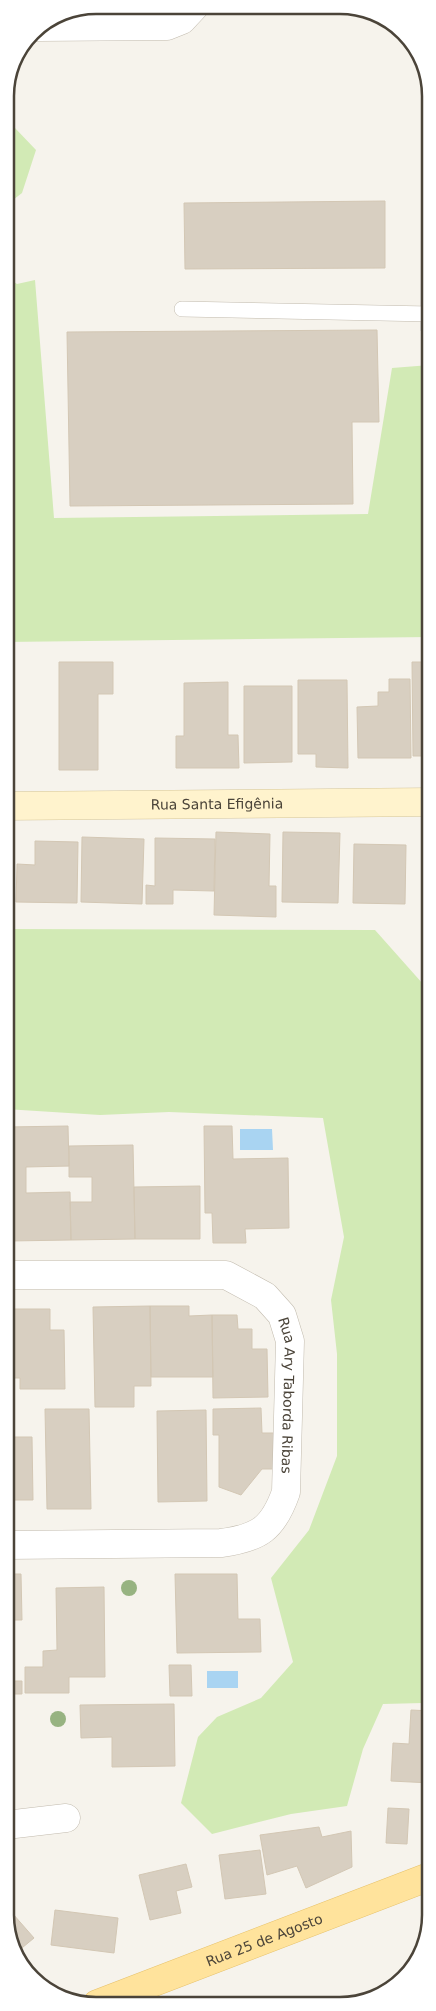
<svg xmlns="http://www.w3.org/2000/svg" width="436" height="2011" viewBox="0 0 436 2011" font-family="'DejaVu Sans',sans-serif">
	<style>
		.green { fill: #d2eab5 }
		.parking { fill: #e5e3e0 }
		.water { fill: #a9d4f2 }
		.building { fill: #d8cfc1; stroke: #d3c7b4 }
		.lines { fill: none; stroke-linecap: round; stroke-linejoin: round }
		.lane-casing { stroke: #c2bbae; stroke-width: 16 }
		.street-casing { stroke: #c2bbae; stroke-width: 29 }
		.secondary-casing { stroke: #d6c79b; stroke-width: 29 }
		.primary-casing { stroke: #e6c16a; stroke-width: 29 }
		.lane { stroke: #fff; stroke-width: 15 }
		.street { stroke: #fff; stroke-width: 28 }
		.secondary { stroke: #fff3cd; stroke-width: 28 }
		.primary { stroke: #ffe39c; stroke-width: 28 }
		.tree { fill: #97b381 }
		.labels { text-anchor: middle; stroke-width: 4.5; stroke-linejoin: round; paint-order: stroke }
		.street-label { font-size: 14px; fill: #4b4439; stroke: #fff }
		.rim { fill: none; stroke: #4b4439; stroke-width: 2.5 }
	</style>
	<rect width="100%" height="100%" fill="#f6f3ec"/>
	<!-- green -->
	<path class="green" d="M15 128 36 150 22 193 5 206V131Z
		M5 276 17 284 35 280 54 518 368 514 392 368 430 365V418L428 419 430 442V637L5 642Z
		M5 929 375 930 431 993V1700L423 1703 383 1704 363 1749 347 1806 291 1814 212 1834 181 1803 198 1737 217 1717 261 1698 293 1662 271 1578 309 1530 337 1456V1354L331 1300 344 1237 323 1118 169 1112 100 1115 5 1109Z"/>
	<!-- parking -->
	<path class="parking" d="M421 195H430V331H420Z"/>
	<!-- water -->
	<path class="water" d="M240 1129H272L273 1150H240Z
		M207 1671H238V1688H207Z"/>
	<!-- building -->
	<path class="building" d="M422 65 430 84V175L423 168Z
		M385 201V268L185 269 184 203Z
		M377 330 379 422H352L353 504 70 506 67 332Z
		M59 662H113V694H98V770H59Z
		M412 662H430V756H413Z
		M389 679H410L411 758H358L357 707 378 706V692H389Z
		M298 680H347L348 768 316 767V754H298Z
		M228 682V735H238L239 768H176V736H184V683Z
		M244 686H292V762L244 763Z
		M216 832 270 834 269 886H276V917L214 915Z
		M283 832 340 833 338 903 282 902Z
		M82 837 144 839 142 904 81 902Z
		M155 838 215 839 214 891 173 890V904H146V885L155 886Z
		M35 841 78 842 77 903 16 902 17 864 35 865Z
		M354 844 406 845 405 904 353 903Z
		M68 1126 69 1166 26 1167V1193L70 1192 71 1240 9 1241 7 1127Z
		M204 1126H232L233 1159 288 1158 289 1228 245 1229 246 1243H213L212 1213H205Z
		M5 1127H7L8 1173H6Z
		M133 1145 135 1239 71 1240 70 1202H92V1177H69V1146Z
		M200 1186V1239H135L134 1187Z
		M150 1306H189V1316L212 1315 213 1377H151Z
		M150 1306 151 1386H134V1407H95L93 1307Z
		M6 1309H50V1330H64L65 1389H20V1378H6Z
		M212 1315H237L238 1329H252V1349H267L268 1397 213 1398Z
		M261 1408 262 1433H274V1469H262L241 1495 219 1487V1435H213V1409Z
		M45 1409H89L91 1509H47Z
		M206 1410 207 1501 158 1502 157 1411Z
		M6 1437H32L33 1500H6Z
		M6 1574H21L22 1620H6Z
		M175 1574H237L238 1619H260L261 1652 177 1653Z
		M104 1587 105 1677H69V1693H25V1667H43V1651L57 1650 56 1588Z
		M169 1665H191L192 1696H170Z
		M7 1681H22V1694H7Z
		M174 1704 175 1766 112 1767V1737L81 1738 80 1705Z
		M411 1710 431 1711V1783L391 1781 393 1743 409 1744Z
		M388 1808 409 1809 407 1844 386 1843Z
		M319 1827 322 1837 351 1831 352 1867 306 1888 297 1866 267 1875 260 1835Z
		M260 1850 266 1894 225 1899 219 1855Z
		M186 1864 192 1887 176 1891 181 1913 150 1920 139 1875Z
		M6 1906 34 1938 17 1952 6 1927Z
		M55 1910 118 1918 114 1953 51 1945Z"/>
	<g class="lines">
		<!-- lane casing -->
		<g class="lane-casing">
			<path id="lane" d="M182 309 430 314"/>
		</g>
		<!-- street casing -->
		<g class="street-casing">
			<g id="street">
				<path d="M38 27 167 26 182 20 195 6"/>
				<path id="s1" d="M6 1275H226L265 1296 282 1315 290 1341 286 1492C273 1529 259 1538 221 1543L6 1545"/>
				<path d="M6 1825 66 1818"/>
			</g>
		</g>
		<!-- secondary casing -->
		<g class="secondary-casing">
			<g id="secondary">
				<path id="s2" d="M5 806 430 802"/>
			</g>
		</g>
		<!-- primary casing -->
		<g class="primary-casing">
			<g id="primary">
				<path id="s3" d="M97 2004 431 1876"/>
			</g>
		</g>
		<!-- lane -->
		<use href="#lane" class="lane"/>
		<!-- street -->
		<use href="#street" class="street"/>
		<!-- secondary -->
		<use href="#secondary" class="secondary"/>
		<!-- primary -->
		<use href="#primary" class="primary"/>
	</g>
	<!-- trees -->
	<g class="tree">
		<circle cx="129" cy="1588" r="8"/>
		<circle cx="58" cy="1719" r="8"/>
	</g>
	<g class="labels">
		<!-- street labels -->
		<g class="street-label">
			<text dy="5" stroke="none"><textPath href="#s2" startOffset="212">Rua Santa Efigênia</textPath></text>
			<text dy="5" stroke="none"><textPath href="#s1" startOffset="371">Rua Ary Taborda Ribas</textPath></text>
			<text dy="5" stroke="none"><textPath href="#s3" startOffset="179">Rua 25 de Agosto</textPath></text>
		</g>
	</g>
	<!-- crop -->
	<path d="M0 0H436V2011H0ZM96 14H340A82 82 0 0 1 422 96V1915A82 82 0 0 1 340 1997H96A82 82 0 0 1 14 1915V96A82 82 0 0 1 96 14Z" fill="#fff" fill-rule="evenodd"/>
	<path class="rim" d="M96 14H340A82 82 0 0 1 422 96V1915A82 82 0 0 1 340 1997H96A82 82 0 0 1 14 1915V96A82 82 0 0 1 96 14Z"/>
</svg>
